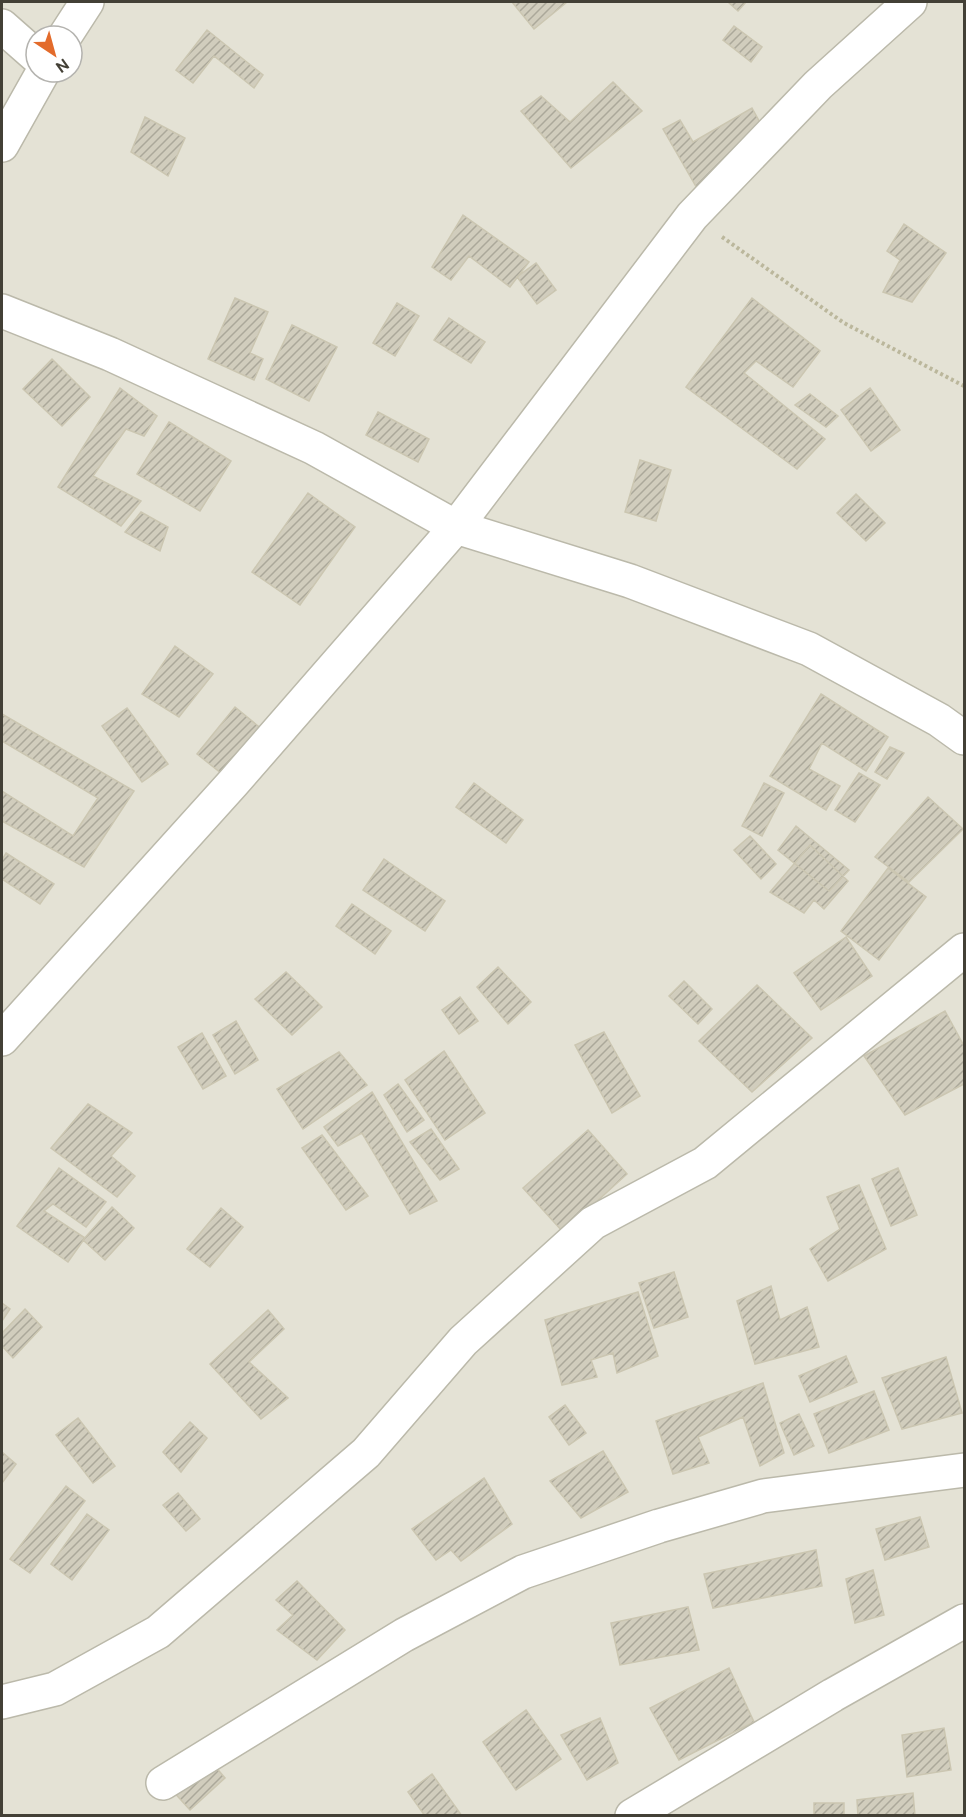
<svg xmlns="http://www.w3.org/2000/svg" width="966" height="1817" viewBox="0 0 966 1817" font-family="Ubuntu,sans-serif">
	<style>
		.residential { fill: #e4e2d5; fill-rule: evenodd }
		.building { fill: url(#building-hatch); stroke: #cbc6b1; stroke-width: 1.5 }
		.lines { fill: none; stroke-linecap: round; stroke-linejoin: round }
		.street-casing { stroke: #bbb9aa; stroke-width: 36 }
		.path { stroke: #bbb79c; stroke-width: 4; stroke-dasharray: 3 3; stroke-linecap: butt }
		.street { stroke: #fff; stroke-width: 33 }
	</style>
	<defs>
		<pattern id="building-hatch" width="6" height="6" patternUnits="userSpaceOnUse" patternTransform="scale(1.5)"><rect width="6" height="6" fill="#d1cdbd"/><path d="M-1 1l2-2M0 6l6-6M5 7l2-2" fill="none" stroke="#aba89a"/></pattern>
	</defs>
	<rect width="100%" height="100%" fill="#f1f0e6"/>
	<!-- residential -->
	<path class="residential" d="M2 2H964V1815H2ZM36 36H72V72H36Z"/>
	<!-- building -->
	<path class="building" d="M512 2H567L534 29Z
		M728 2H746L738 11Z
		M734 26 762 47 751 62 723 40Z
		M207 30 263 75 254 88 214 56 193 83 176 70Z
		M613 82 642 111 571 168 521 111 541 96 570 122Z
		M752 108 773 146 698 190 663 129 680 120 693 142Z
		M145 117 185 138 168 176 131 152Z
		M463 215 529 262 510 287 469 256 451 280 432 267Z
		M904 224 946 253 912 302 883 292 900 260 887 251Z
		M536 263 556 290 537 304 517 277Z
		M235 298 268 312 250 353 263 359 254 380 208 359Z
		M752 298 820 351 793 387 756 361 744 373 825 439 797 469 686 387Z
		M397 303 419 316 395 356 373 343Z
		M449 318 485 342 471 363 434 340Z
		M292 325 337 347 309 401 266 379Z
		M52 359 90 397 62 426 23 389Z
		M120 388 157 416 144 436 126 429 93 476 141 501 121 526 58 487Z
		M870 388 900 430 871 451 841 410Z
		M810 394 838 416 826 427 795 405Z
		M378 412 429 439 418 462 366 435Z
		M169 422 231 461 200 511 137 474Z
		M640 460 671 470 656 521 625 512Z
		M308 493 355 527 300 605 252 572Z
		M856 494 885 523 866 541 837 513Z
		M141 512 168 527 160 551 125 532Z
		M175 646 213 674 179 717 142 694Z
		M821 694 888 737 866 771 822 743 809 769 840 786 826 810 770 776Z
		M235 707 269 735 231 781 197 754Z
		M127 708 168 764 142 782 102 726Z
		M2 714 134 791 84 867 2 821V791L73 836 98 798 2 741Z
		M890 747 904 753 887 779 875 772Z
		M859 773 880 785 855 822 835 810Z
		M474 783 523 820 506 843 456 807Z
		M764 783 784 793 762 836 742 826Z
		M928 797 963 829 909 882 875 857Z
		M796 826 849 870 829 891 778 850Z
		M750 836 776 864 761 879 734 850Z
		M810 845 848 881 824 909 814 900 804 913 770 892Z
		M6 853 54 884 40 904 2 879V860Z
		M384 859 445 901 425 931 363 890Z
		M888 868 926 897 879 960 841 931Z
		M352 904 391 931 375 954 336 926Z
		M846 937 872 976 821 1010 794 973Z
		M498 967 531 1002 508 1024 477 987Z
		M286 972 322 1007 292 1035 255 999Z
		M684 981 712 1009 698 1024 669 996Z
		M757 985 812 1038 752 1092 699 1041Z
		M460 997 478 1021 459 1034 442 1010Z
		M945 1011 964 1046V1084L905 1115 864 1056Z
		M236 1021 258 1060 235 1074 213 1035Z
		M604 1032 640 1096 612 1113 575 1045Z
		M202 1033 226 1076 203 1089 178 1047Z
		M444 1051 485 1113 445 1140 405 1080Z
		M339 1052 367 1085 303 1129 277 1089Z
		M398 1084 424 1120 407 1132 384 1095Z
		M372 1092 437 1201 410 1214 362 1133 338 1146 324 1127Z
		M88 1104 132 1133 111 1156 135 1176 117 1197 51 1148Z
		M431 1129 459 1169 440 1180 410 1142Z
		M588 1130 627 1174 563 1232 523 1188Z
		M322 1135 368 1196 346 1210 302 1148Z
		M59 1168 106 1202 86 1227 53 1204 44 1211 85 1238 68 1262 17 1226Z
		M898 1168 917 1215 891 1226 872 1179Z
		M859 1185 886 1249 828 1281 810 1249 840 1229 827 1197Z
		M112 1207 134 1228 105 1260 83 1240Z
		M221 1208 243 1227 210 1267 187 1249Z
		M674 1272 688 1317 654 1328 639 1283Z
		M771 1286 780 1320 807 1307 819 1347 755 1364 737 1301Z
		M638 1292 658 1356 617 1373 613 1353 591 1360 597 1377 562 1385 545 1320Z
		M2 1303 10 1309 2 1321Z
		M25 1309 42 1327 13 1358 2 1346V1333Z
		M268 1310 284 1329 249 1362 288 1398 261 1419 210 1364Z
		M846 1356 857 1382 810 1402 799 1376Z
		M946 1357 962 1413 902 1429 882 1378Z
		M763 1383 784 1453 760 1466 743 1417 698 1437 709 1463 673 1474 656 1421Z
		M874 1391 889 1430 829 1453 814 1414Z
		M565 1405 586 1433 569 1445 549 1417Z
		M799 1414 814 1446 794 1455 780 1423Z
		M78 1418 115 1466 93 1483 56 1435Z
		M190 1422 207 1438 181 1472 163 1452Z
		M603 1451 628 1492 581 1518 550 1481Z
		M2 1452 16 1464 2 1483Z
		M484 1478 512 1524 461 1561 451 1550 436 1560 412 1529Z
		M66 1486 85 1501 30 1573 10 1559Z
		M178 1493 200 1519 186 1531 163 1505Z
		M87 1514 109 1530 72 1580 51 1564Z
		M920 1517 929 1547 885 1560 876 1529Z
		M816 1550 822 1586 713 1608 704 1574Z
		M873 1570 884 1615 855 1623 846 1579Z
		M297 1581 345 1630 317 1660 277 1630 293 1615 276 1600Z
		M688 1607 699 1650 620 1665 611 1623Z
		M729 1668 754 1722 679 1760 650 1708Z
		M526 1710 561 1759 516 1790 483 1742Z
		M600 1718 618 1763 587 1780 561 1735Z
		M944 1728 951 1770 907 1777 902 1735Z
		M208 1758 225 1778 190 1810 171 1789Z
		M432 1774 462 1816H425L408 1792Z
		M913 1793 915 1816H858L857 1800Z
		M814 1803H844V1816H814Z"/>
	<g class="lines">
		<!-- street casing -->
		<g class="street-casing">
			<path id="street" d="M2 26 36 56
				M65 36 87 2
				M2 145 43 72
				M2 311 110 354 314 448 456 527 630 581 809 649 939 720 964 738
				M2 1039 233 783 456 527 692 216 818 85 910 2
				M2 1702 55 1689 158 1632 366 1453 463 1341 593 1223 705 1163 964 950
				M163 1783 404 1635 523 1572 659 1526 763 1496 964 1470
				M632 1816 833 1695 964 1621"/>
		</g>
		<!-- path -->
		<path class="path" d="M722 237 844 323 964 386"/>
		<!-- street -->
		<use href="#street" class="street"/>
	</g>
	<!-- border -->
	<rect width="966" height="1817" fill="none" stroke="#434036" stroke-width="6"/>
	<!-- north arrow -->
	<g transform="translate(54 54) rotate(144)"><circle r="28" fill="#ffffff" stroke="#b4b3af" stroke-width="1.5"/>
	<path d="M0-4.5L10 22L0 15L-10 22Z" fill="#e36b2b"/>
	<text y="-9" font-size="16" font-weight="bold" text-anchor="middle" fill="#434036">N</text>
	</g>
</svg>
